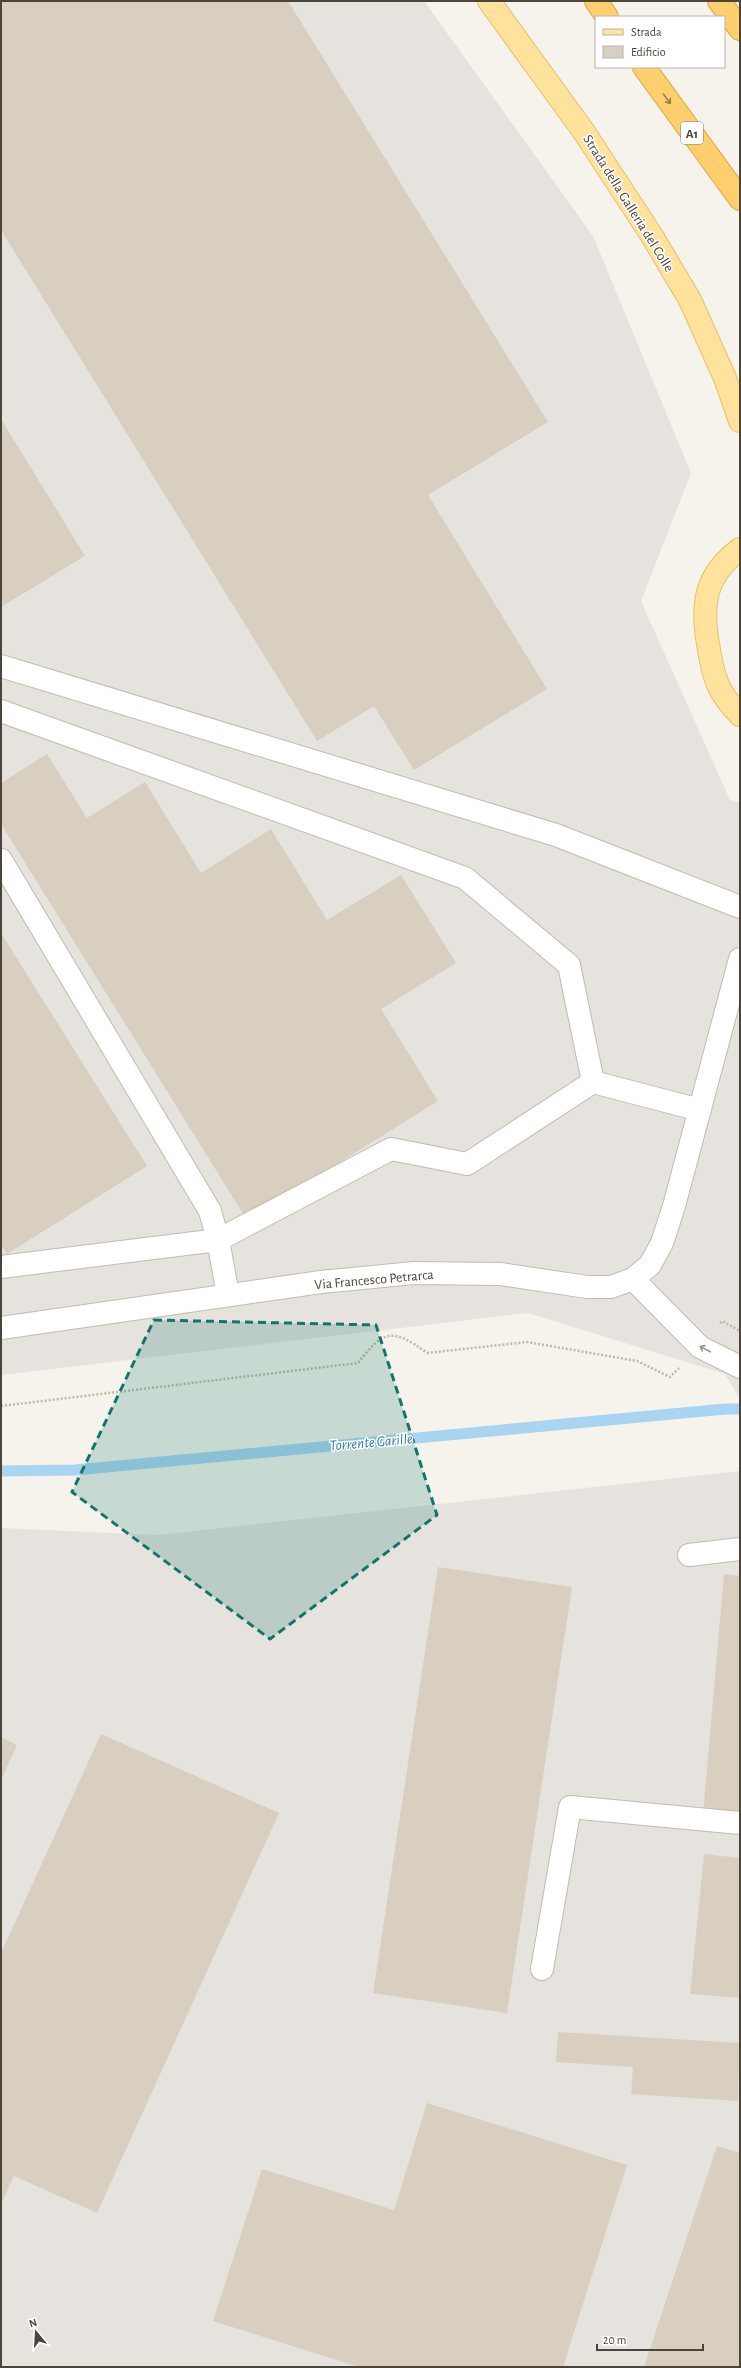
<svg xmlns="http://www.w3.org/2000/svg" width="741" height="2368" viewBox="0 0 741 2368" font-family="'Alegreya Sans',sans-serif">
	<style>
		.industrial { fill: #e6e2dd }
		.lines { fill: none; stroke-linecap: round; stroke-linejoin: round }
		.stream { stroke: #a9d4f2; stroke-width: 11 }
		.building { fill: #d8cfc1 }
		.minor-casing { stroke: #c2bbae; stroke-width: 24 }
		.major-casing { stroke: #e6c16a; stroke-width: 24 }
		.highway-casing { stroke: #e0a43c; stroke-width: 24 }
		.path { stroke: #c4b79f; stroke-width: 2.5; stroke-dasharray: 2 2; stroke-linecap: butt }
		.minor { stroke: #fff; stroke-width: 22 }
		.major { stroke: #ffe39c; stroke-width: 22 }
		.highway { stroke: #ffcf6e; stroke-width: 22 }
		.oneway { stroke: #937c4e }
		.oneway2 { stroke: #9c9892 }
		.marked { fill: #0f766e; fill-opacity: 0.2; stroke: #0f766e; stroke-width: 3; stroke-dasharray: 8 5; stroke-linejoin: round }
		.labels { text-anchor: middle; stroke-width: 3; stroke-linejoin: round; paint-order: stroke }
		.shield { fill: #fff; stroke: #817c74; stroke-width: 1 }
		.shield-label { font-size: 13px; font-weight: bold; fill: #4b4439 }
		.street-label { font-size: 14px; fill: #4b4439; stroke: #fff }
		.water-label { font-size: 15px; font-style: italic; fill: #2e7ab2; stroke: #fff }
	</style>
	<rect width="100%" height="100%" fill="#f6f3ec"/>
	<!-- industrial -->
	<path class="industrial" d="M1 1H424L593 236 691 473 641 601 730 800 740 803V1399L725 1374 528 1313 1 1375Z
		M740 1471V2367H1V1528L157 1535Z"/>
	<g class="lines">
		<!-- stream -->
		<path class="stream" d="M1 1471 75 1470 725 1409H740"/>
	</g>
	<!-- building -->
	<path class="building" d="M1 1H288L548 422 428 495 547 689 414 770 374 706 317 741 1 230Z
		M1 419 85 556 1 607Z
		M47 754 87 818 145 782 201 873 271 829 327 920 401 875 456 963 381 1009 438 1101 247 1220 1 824V783Z
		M1 933 147 1166 7 1254 1 1245Z
		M438 1567 572 1587 507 2013 373 1993Z
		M724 1574 740 1576V1818L703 1815Z
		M101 1734 279 1813 97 2213 14 2176 1 2204V1953Z
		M1 1737 17 1745 1 1780Z
		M704 1854 740 1858V1998L690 1994Z
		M558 2032 740 2043 738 2101 631 2094 633 2067 556 2062Z
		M427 2103 627 2165 563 2367H359L213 2321 262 2169 394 2210Z
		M717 2146 740 2153V2367H644Z"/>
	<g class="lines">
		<!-- minor casing -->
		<g class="minor-casing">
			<path id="minor" d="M1 666 556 835 740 907
				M1 711 465 878 569 965 593 1082 700 1110
				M1 860 210 1211 218 1240 228 1295
				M1 1267 218 1240 391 1149 467 1164 593 1082
				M633 1279 700 1347 740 1367
				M1 1328 321 1282 414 1273 500 1274 587 1287H611L633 1279 650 1265 662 1243 674 1206 740 959
				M689 1555 740 1549
				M542 1969 570 1807 740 1823"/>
		</g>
		<!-- major casing -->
		<g class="major-casing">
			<path id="major" d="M489 1 584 132 652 236 690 300 725 378 740 421
				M740 549C705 575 701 604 708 644 713 676 717 692 740 715"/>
		</g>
		<!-- highway casing -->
		<g class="highway-casing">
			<path id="highway" d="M596 1 607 17
				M719 1 740 29
				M644 67 740 199"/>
		</g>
		<!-- path -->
		<path class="path" d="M720 1323 722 1321 740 1331
			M1 1406 358 1363C384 1329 393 1328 427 1353L527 1342 637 1361 670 1377 679 1368"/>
		<!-- minor -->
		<use href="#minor" class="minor"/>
		<!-- major -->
		<use href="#major" class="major"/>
		<!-- highway -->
		<use href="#highway" class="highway"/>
	</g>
	<!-- one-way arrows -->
	<defs><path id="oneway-shaft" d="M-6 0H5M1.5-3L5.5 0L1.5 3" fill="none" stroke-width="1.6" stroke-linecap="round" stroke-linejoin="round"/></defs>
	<use class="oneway" href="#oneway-shaft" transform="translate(667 99) rotate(54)"/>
	<use class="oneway2" href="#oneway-shaft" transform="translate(705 1349) rotate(-152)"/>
	<!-- marked area -->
	<path class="marked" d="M154 1320 376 1325 437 1515 270 1639 72 1492Z"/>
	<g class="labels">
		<!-- shield labels -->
		<rect class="shield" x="681" y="122" width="22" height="22" rx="3"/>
		<g class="shield-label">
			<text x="692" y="138">A1</text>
		</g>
		<!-- street labels -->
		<g class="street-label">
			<text transform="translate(629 203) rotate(58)" y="5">Strada della Galleria del Colle</text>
			<text transform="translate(374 1279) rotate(-5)" y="5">Via Francesco Petrarca</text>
		</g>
		<!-- water labels -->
		<g class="water-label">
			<text transform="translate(371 1442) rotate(-5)" y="5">Torrente Garille</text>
		</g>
	</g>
	<!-- border -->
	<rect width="741" height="2368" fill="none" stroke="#4b4439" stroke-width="4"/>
	<!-- legend -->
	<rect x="595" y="16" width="130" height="52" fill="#ffffff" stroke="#b7b4b0"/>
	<rect x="603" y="29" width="20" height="6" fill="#ffe39c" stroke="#b7b4b0"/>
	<text x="631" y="36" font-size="12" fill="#4b4439">Strada</text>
	<rect x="603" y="46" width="20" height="12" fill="#d8cfc1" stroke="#b7b4b0"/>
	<text x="631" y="56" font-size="12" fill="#4b4439">Edificio</text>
	<!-- north arrow -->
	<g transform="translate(36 2332) rotate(342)" stroke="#ffffff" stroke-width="3" paint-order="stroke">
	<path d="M0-3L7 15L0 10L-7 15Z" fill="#4b4439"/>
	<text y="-6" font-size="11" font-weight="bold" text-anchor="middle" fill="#4b4439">N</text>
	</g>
	<!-- scale -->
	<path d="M597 2344v6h106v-6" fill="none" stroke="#4b4439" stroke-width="2"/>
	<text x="603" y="2344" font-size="12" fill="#4b4439" stroke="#ffffff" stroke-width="3" paint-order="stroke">20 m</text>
</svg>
